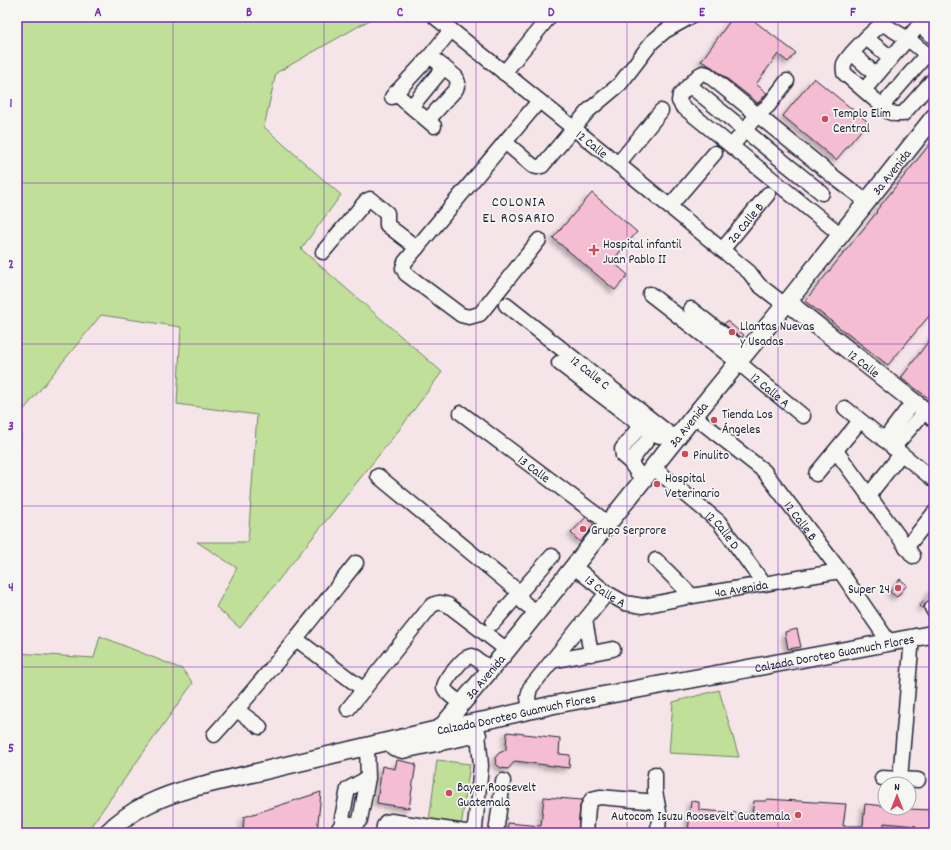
<svg xmlns="http://www.w3.org/2000/svg" width="951" height="850" viewBox="0 0 951 850" font-family="Dekko,sans-serif">
	<style>
		.green { fill: #c0df98; stroke: #71806a }
		.building { fill: #f5bdd2; stroke: #22223b; filter: url(#shadow) }
		.lines { fill: none; stroke-linecap: round; stroke-linejoin: round }
		.minor-tunnel { stroke: #ccbec5; stroke-width: 14; stroke-dasharray: 14 7; stroke-linecap: butt }
		.minor-casing { stroke: #22223b; stroke-width: 17 }
		.major-casing { stroke: #22223b; stroke-width: 20 }
		.minor { stroke: #f6f6f2; stroke-width: 14 }
		.major { stroke: #f6f6f2; stroke-width: 17 }
		.grid { fill: none; stroke: #7b2cbf; stroke-width: 1; stroke-opacity: 0.55 }
		.poi-dot { fill: #d1495b; stroke: #f6f6f2; stroke-width: 1.5 }
		.labels { text-anchor: middle; stroke-width: 3.5; stroke-linejoin: round; paint-order: stroke }
		.poi-label { font-size: 13px; fill: #22223b; stroke: #f6f6f2; text-anchor: start }
		.street-label { font-size: 13px; fill: #22223b; stroke: #f6f6f2 }
		.neighbourhood-label { font-size: 14px; letter-spacing: 1px; fill: #22223b; stroke: #f6f6f2 }
		.neatline { fill: none; stroke: #7b2cbf; stroke-width: 1.5 }
		.grid-label { font-size: 13px; text-anchor: middle; font-weight: bold; fill: #7b2cbf }
	</style>
	<defs>
		<filter id="shadow"><feDropShadow dx="-3.5" dy="3.5" stdDeviation="2" flood-color="#0004"/></filter>
	</defs>
	<rect width="100%" height="100%" fill="#f6e5e8"/>
	<filter id="ink" filterUnits="userSpaceOnUse"><feTurbulence type="fractalNoise" baseFrequency=".025" numOctaves="2"/><feDisplacementMap in="SourceGraphic" scale="8" xChannelSelector="R" yChannelSelector="G"/><feConvolveMatrix kernelMatrix="1 2 1 2 8 2 1 2 1" color-interpolation-filters="sRGB"/></filter>
	<g filter="url(#ink)">
		<!-- green -->
		<path class="green" d="M17 17H375L276 73 264 127 341 195 301 249 442 372 399 430 240 628 216 607 237 568 197 542H248L257 415 177 404 181 327 101 315 22 412 17 515Z
			M100 636 182 669 193 683 86 833H17V653L94 658Z
			M719 690 739 757 669 753 673 702Z
			M437 760 470 764 461 827 429 821Z"/>
		<!-- building -->
		<path class="building" d="M733 17H749L796 53 788 62 778 54 756 84 767 93 758 103 712 67 701 61Z
			M814 78 868 122 836 160 783 116Z
			M934 139V310L888 365 805 301 877 212 876 211Z
			M592 193 637 232 612 261 628 275 615 290 553 238Z
			M727 321 744 335 742 338 724 324Z
			M934 334V402L901 378Z
			M586 517 594 525 580 542 571 533Z
			M900 579 907 585 897 597 890 592Z
			M934 587V600L927 601 924 605V609L920 606Z
			M797 629 801 647 788 649 785 632Z
			M507 732 560 738 559 754 570 755 569 768 515 761 508 769 501 768 496 764 495 758 499 753 506 750Z
			M397 760 416 764 409 808 377 803 382 766 395 769Z
			M321 792 317 833H243L244 817Z
			M544 797 582 800 580 806 578 833H507L508 823 541 826Z
			M766 799 846 804 843 826H863L865 804 885 806V808L932 810 930 833H916V826L884 823 883 833H688L691 801 699 802V810L752 814 754 801H767Z"/>
		<g class="lines">
			<!-- minor-tunnel -->
			<path class="minor-tunnel" d="M932 608 931 601 934 597"/>
			<!-- minor casing -->
			<g class="minor-casing">
				<g id="minor">
					<path id="s1" d="M435 17 618 164 749 272 759 285 785 305"/>
					<path d="M919 25 934 37"/>
					<path d="M866 38 891 58"/>
					<path d="M852 53 876 75"/>
					<path d="M934 60 908 39 883 24C876 27 847 56 844 64 843 67 844 70 844 73L889 112 895 114H903L934 79"/>
					<path d="M504 73 549 17"/>
					<path d="M689 85 822 193"/>
					<path d="M864 90 926 17"/>
					<path d="M395 93 434 126"/>
					<path d="M392 97 430 56 451 30"/>
					<path d="M539 101 405 262 403 268 406 274 461 315 469 317 480 314 539 240"/>
					<path d="M412 106 444 67"/>
					<path d="M882 106 927 54"/>
					<path d="M428 120 456 89 458 83 456 77 430 56"/>
					<path d="M505 142 533 166 537 167 542 166 588 111 620 84 652 42 665 31 690 17"/>
					<path d="M732 146 757 115 768 106 787 81"/>
					<path d="M618 164 661 111"/>
					<path d="M669 207 715 153"/>
					<path d="M841 235 682 106 679 101 680 95 699 75 703 73 707 74 834 177 867 202"/>
					<path id="s2" d="M722 250 768 194"/>
					<path d="M323 252 366 201 370 199 387 213V225L417 248"/>
					<path id="s3" d="M650 294 739 363 803 416"/>
					<path id="s4" d="M506 305 676 439"/>
					<path d="M691 309 747 353"/>
					<path d="M559 363 652 434"/>
					<path d="M845 408 934 480"/>
					<path id="s5" d="M461 413 609 524"/>
					<path id="s6" d="M694 416 764 471 840 571 889 642"/>
					<path d="M640 426 622 449 623 456 630 462 643 481"/>
					<path d="M884 440 913 402"/>
					<path d="M893 448 925 411"/>
					<path d="M836 451 913 556"/>
					<path d="M630 462 652 434 660 436"/>
					<path id="s7" d="M654 468 719 522 764 584"/>
					<path d="M816 474 860 421"/>
					<path d="M378 476 514 588 524 603 537 612"/>
					<path d="M868 496 901 454"/>
					<path d="M906 548 934 513"/>
					<path d="M656 560 692 596"/>
					<path id="s8" d="M573 566 607 593 625 603 643 606 692 596 840 571"/>
					<path d="M932 608 934 611"/>
					<path d="M585 620 591 654"/>
					<path d="M493 623 552 556"/>
					<path d="M296 639 364 690"/>
					<path d="M552 661 613 649"/>
					<path d="M462 704C458 701 444 692 444 687 443 682 462 660 466 658 468 657 470 656 472 656L491 669"/>
					<path d="M348 709 431 606C437 602 441 602 448 605L507 650"/>
					<path d="M237 710 260 727"/>
					<path d="M530 711 528 697 530 688 607 593"/>
					<path d="M214 735C264 680 310 621 356 563"/>
					<path d="M390 741 393 748 403 751 479 735"/>
					<path d="M367 746 368 778 360 820C356 825 350 825 343 822L342 818 348 789 368 778"/>
					<path d="M655 774V791L659 812 658 833"/>
					<path d="M882 778 918 780"/>
					<path d="M900 779 912 638"/>
					<path d="M336 833 343 822"/>
					<path d="M383 833 384 826 386 822 391 821 472 833 475 828 481 766 477 722"/>
					<path d="M496 833 503 781"/>
					<path d="M586 833 588 807 592 799 600 797 657 802"/>
				</g>
			</g>
			<!-- major casing -->
			<g class="major-casing">
				<g id="major">
					<path id="s9" d="M790 299 795 308 934 418"/>
					<path id="s10" d="M440 729 507 650 694 416 785 305 934 117"/>
					<path id="s11" d="M107 833C132 808 162 796 195 787L440 729 487 720 552 705 934 634"/>
				</g>
			</g>
			<!-- minor -->
			<use href="#minor" class="minor"/>
			<!-- major -->
			<use href="#major" class="major"/>
		</g>
	</g>
	<!-- grid -->
	<path class="grid" d="M173 17V833M324 17V833M476 17V833M627 17V833M778 17V833M17 183H934M17 344H934M17 506H934M17 667H934"/>
	<!-- markers -->
	<g class="poi-dot">
		<circle cx="825" cy="119" r="4"/>
		<path d="M592 244h4v4h4v4h-4v4h-4v-4h-4v-4h4z"/>
		<circle cx="732" cy="332" r="4"/>
		<circle cx="714" cy="420" r="4"/>
		<circle cx="685" cy="454" r="4"/>
		<circle cx="657" cy="484" r="4"/>
		<circle cx="583" cy="529" r="4"/>
		<circle cx="898" cy="588" r="4"/>
		<circle cx="449" cy="793" r="4"/>
		<circle cx="798" cy="815" r="4"/>
	</g>
	<g class="labels">
		<!-- poi labels -->
		<g class="poi-label">
			<text x="833" y="117">Templo Elim<tspan x="833" dy="15">Central</tspan></text>
			<text x="603" y="248">Hospital infantil<tspan x="603" dy="15">Juan Pablo II</tspan></text>
			<text x="740" y="330">Llantas Nuevas<tspan x="740" dy="15">y Usadas</tspan></text>
			<text x="722" y="418">Tienda Los<tspan x="722" dy="15">Ángeles</tspan></text>
			<text x="693" y="459">Pinulito</text>
			<text x="665" y="482">Hospital<tspan x="665" dy="15">Veterinario</tspan></text>
			<text x="591" y="534">Grupo Serprore</text>
			<text x="890" y="593" text-anchor="end">Super 24</text>
			<text x="457" y="791">Bayer Roosevelt<tspan x="457" dy="15">Guatemala</tspan></text>
			<text x="790" y="820" text-anchor="end">Autocom Isuzu Roosevelt Guatemala</text>
		</g>
		<!-- street labels -->
		<g class="street-label">
			<text dy="5" stroke="none"><textPath href="#s1" startOffset="202">12 Calle</textPath></text>
			<text dy="5" stroke="none"><textPath href="#s10" startOffset="717">3a Avenida</textPath></text>
			<text dy="5" stroke="none"><textPath href="#s2" startOffset="36">2a Calle B</textPath></text>
			<text dy="5" stroke="none"><textPath href="#s9" startOffset="99">12 Calle</textPath></text>
			<text dy="5" stroke="none"><textPath href="#s4" startOffset="108">12 Calle C</textPath></text>
			<text dy="5" stroke="none"><textPath href="#s3" startOffset="154">12 Calle A</textPath></text>
			<text dy="5" stroke="none"><textPath href="#s10" startOffset="393">3a Avenida</textPath></text>
			<text dy="5" stroke="none"><textPath href="#s5" startOffset="92">13 Calle</textPath></text>
			<text dy="5" stroke="none"><textPath href="#s6" startOffset="151">12 Calle B</textPath></text>
			<text dy="5" stroke="none"><textPath href="#s7" startOffset="93">12 Calle D</textPath></text>
			<text dy="5" stroke="none"><textPath href="#s8" startOffset="182">4a Avenida</textPath></text>
			<text dy="5" stroke="none"><textPath href="#s8" startOffset="41">13 Calle A</textPath></text>
			<text dy="5" stroke="none"><textPath href="#s11" startOffset="754">Calzada Doroteo Guamuch Flores</textPath></text>
			<text dy="5" stroke="none"><textPath href="#s10" startOffset="69">3a Avenida</textPath></text>
			<text dy="5" stroke="none"><textPath href="#s11" startOffset="430">Calzada Doroteo Guamuch Flores</textPath></text>
		</g>
		<!-- neighbourhood labels -->
		<g class="neighbourhood-label">
			<text x="519" y="206">COLONIA<tspan x="519" dy="16">EL ROSARIO</tspan></text>
		</g>
	</g>
	<!-- margin -->
	<rect width="951" height="850" fill="none" stroke="#f6f6f2" stroke-width="44"/>
	<!-- north arrow -->
	<g transform="translate(897 796)"><circle r="19" fill="#f6f6f2" stroke="#a1a1a9"/>
	<path d="M0-3L7 15L0 10L-7 15Z" fill="#d1495b"/>
	<text y="-6" font-size="11" font-weight="bold" text-anchor="middle" fill="#22223b">N</text>
	</g>
	<rect x="22" y="22" width="907" height="806" class="neatline"/>
	<g class="grid-label">
		<text x="98" y="16">A</text>
		<text x="249" y="16">B</text>
		<text x="400" y="16">C</text>
		<text x="551" y="16">D</text>
		<text x="702" y="16">E</text>
		<text x="853" y="16">F</text>
		<text x="11" y="107">1</text>
		<text x="11" y="268">2</text>
		<text x="11" y="430">3</text>
		<text x="11" y="591">4</text>
		<text x="11" y="752">5</text>
	</g>
</svg>
